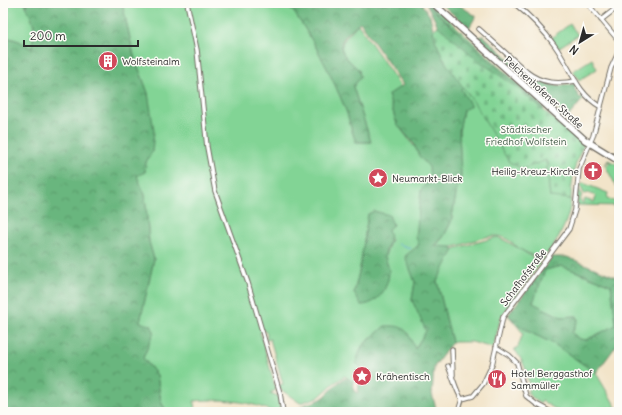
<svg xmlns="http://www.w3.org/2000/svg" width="622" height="415" viewBox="0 0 622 415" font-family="Delius,sans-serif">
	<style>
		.green { fill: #82d495; stroke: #568060; fill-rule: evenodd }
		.forest { fill: url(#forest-crowns); stroke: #4a7054; fill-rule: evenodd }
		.cemetery { fill: url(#cemetery-stones); stroke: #568060 }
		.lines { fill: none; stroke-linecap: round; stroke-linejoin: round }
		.stream { stroke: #5fa6d5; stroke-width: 1 }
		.street-casing { stroke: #716c62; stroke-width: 5.5 }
		.secondary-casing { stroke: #716c62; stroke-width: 8 }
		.street { stroke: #fff; stroke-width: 3.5 }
		.secondary { stroke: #fff; stroke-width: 5.5 }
		.labels { text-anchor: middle; stroke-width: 3; stroke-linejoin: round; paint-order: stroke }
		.poi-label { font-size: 10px; fill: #2b2b2b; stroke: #fdfcf7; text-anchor: start }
		.street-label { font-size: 10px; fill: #2b2b2b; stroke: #fdfcf7 }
		.park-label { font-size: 10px; fill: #455e4b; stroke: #fdfcf7 }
	</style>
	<defs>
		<pattern id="forest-crowns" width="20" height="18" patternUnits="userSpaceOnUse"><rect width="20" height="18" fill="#69b67e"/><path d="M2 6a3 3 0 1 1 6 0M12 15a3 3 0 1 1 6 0" fill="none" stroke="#579467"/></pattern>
		<pattern id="cemetery-stones" width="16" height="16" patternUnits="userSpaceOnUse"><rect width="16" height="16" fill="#82d495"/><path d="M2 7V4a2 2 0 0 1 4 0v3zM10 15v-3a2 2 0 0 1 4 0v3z" fill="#70b681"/></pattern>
	</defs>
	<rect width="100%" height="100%" fill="#fdfcf7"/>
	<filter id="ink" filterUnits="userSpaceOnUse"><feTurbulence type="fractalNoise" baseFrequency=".025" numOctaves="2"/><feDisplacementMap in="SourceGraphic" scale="8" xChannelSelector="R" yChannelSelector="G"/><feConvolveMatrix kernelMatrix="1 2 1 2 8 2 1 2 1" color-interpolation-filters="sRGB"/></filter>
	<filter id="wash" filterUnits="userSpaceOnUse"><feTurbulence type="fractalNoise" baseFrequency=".012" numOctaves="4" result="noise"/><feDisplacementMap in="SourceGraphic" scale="16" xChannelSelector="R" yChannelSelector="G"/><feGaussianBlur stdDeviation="0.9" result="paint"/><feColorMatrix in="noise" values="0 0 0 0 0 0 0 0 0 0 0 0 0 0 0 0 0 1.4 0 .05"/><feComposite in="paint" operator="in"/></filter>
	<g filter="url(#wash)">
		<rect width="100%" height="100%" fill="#f2e4c9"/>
		<!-- green -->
		<path class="green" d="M3 3H25L34 25 32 49 19 41 3 36Z
			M122 3H287C312 35 332 75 347 113 350 123 352 133 356 142H371L353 87 360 77 359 70C335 49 337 46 358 24L401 87 388 95 397 124 430 167V179L419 245 406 256 415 282 412 300 427 331 414 349 385 326 362 346 356 363 365 371 353 382 345 376 334 383 319 397 300 403 280 389 279 385 283 384 270 339 266 340 267 334 264 330 260 332 276 390 270 393 278 396 281 412C271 412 263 407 254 405 235 400 213 399 194 401L195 412H167L161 402 157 375 143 358 154 332 140 322 154 259 149 242 145 195 136 175 145 172 146 162 152 152 148 93 134 56ZM368 214 391 239 385 256 389 271 386 283 361 305 354 293 360 268Z
			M427 3 436 8 545 108 544 109Z
			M570 24 578 35 558 48 551 38Z
			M592 59 597 69 579 80 573 71Z
			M464 86 523 169 546 159 550 196 571 199C569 224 557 241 542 261 534 255 528 254 520 249 513 244 506 236 496 236 475 236 457 252 435 247L444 236 451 222 457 189 461 177 459 131 463 110 461 89Z
			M608 160 619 165V183L616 186 606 167 610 162 608 161 605 165Z
			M583 183 608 193 607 198 619 203V206L577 205 578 189 582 194 580 201 583 203 585 199 594 202 596 196 587 193 585 195 580 186Z
			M497 237C504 239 536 258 540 264L501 317 493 348 472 342H452L437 281 453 249Z
			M562 266 611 285 617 325 586 340 579 339 572 333 578 320 577 316 561 317 532 303 545 270Z
			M508 315 525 330 554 344 596 373 616 407 613 412H560L542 401 540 404 526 392H529C529 375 525 363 514 349L518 347 523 333Z"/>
		<!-- forest -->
		<path class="forest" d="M25 3H122L134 56 148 93 154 131 152 152 146 162 145 172 137 176 145 195 149 242 154 259 140 322 145 324 151 325 154 332 143 358 157 375 161 402 167 412H3V36L19 41 32 49 34 25Z
			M287 3H421L430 16 436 42 446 63 464 86 461 89 471 106 463 110 459 131 461 177 457 189 451 222 444 236 435 246 452 247 454 250 437 281 452 342 434 367 432 394 437 412H296C304 401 310 405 321 399 331 393 334 383 346 378L353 382 355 392 358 393 359 383 367 373 356 363 362 346 385 326C406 325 407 330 415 349L426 331 412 300 415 282 405 256 419 245 416 237 421 190 430 179 429 167 419 156 414 144 397 124 388 95 403 85 360 22C335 43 335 49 359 70L360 77 353 87 371 142H356C352 133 350 123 347 113 332 76 312 35 287 3Z
			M426 3 544 109 543 111 540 109 537 111 436 28 438 26Z
			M440 3H456L476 16 469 28Z
			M484 36 529 77 539 82 558 86 574 84 577 86 574 88 580 98 583 96 584 98 567 118 478 37Z
			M374 211 389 215 393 225 388 229C393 245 386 243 385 256 385 261 389 266 389 271 389 287 378 305 361 305L354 293 360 268 368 214Z
			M552 257H567L619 278V342L596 373 554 344 525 330 508 315ZM562 266 611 285 616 325 586 340 579 339 572 333 578 320 577 316 561 317 533 303 545 270Z"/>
		<!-- cemetery -->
		<path class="cemetery" d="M438 26 479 61 515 86 584 145C574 163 572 179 571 199L550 197 546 160 523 169 509 162 475 104 446 63 436 42 433 30Z"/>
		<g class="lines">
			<!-- stream -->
			<path class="stream" d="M398 244 410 248"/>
		</g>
	</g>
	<g filter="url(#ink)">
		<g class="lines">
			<!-- street casing -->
			<g class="street-casing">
				<path id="street" d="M187 3 197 50 207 147 215 191 248 283 280 393 283 412
					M514 3C530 16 543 29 555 46 570 67 577 94 601 107
					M587 3 619 41
					M601 20 619 6
					M479 29 527 72C542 84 558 84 576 81
					M496 347 509 355 517 363 526 396 536 404 551 412
					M452 349 453 375
					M448 366C452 374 457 394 462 399
					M458 412 462 399 473 396 483 384 492 365 503 317 569 229 575 210 579 169 593 136 611 68 619 51"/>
			</g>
			<!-- secondary casing -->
			<g class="secondary-casing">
				<path id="secondary" d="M433 3 585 140 619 161"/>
			</g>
			<!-- street -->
			<use href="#street" class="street"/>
			<!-- secondary -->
			<use href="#secondary" class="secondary"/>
		</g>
	</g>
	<!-- icons -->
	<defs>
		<g id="building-disc" transform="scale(1)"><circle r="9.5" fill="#d1495b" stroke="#fdfcf7"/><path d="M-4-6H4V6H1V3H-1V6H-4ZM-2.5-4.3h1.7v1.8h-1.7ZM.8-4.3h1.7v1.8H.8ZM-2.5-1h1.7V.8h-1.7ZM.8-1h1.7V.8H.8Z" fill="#fff"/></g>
		<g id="church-disc" transform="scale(1)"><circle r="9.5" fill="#d1495b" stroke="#fdfcf7"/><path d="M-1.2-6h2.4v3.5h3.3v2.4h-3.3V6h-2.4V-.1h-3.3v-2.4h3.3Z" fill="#fff"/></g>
		<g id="sight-disc" transform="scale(1)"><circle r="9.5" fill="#d1495b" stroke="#fdfcf7"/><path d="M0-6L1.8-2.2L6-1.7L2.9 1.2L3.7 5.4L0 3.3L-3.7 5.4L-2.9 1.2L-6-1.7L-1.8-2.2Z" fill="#fff"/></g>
		<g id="restaurant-disc" transform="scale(1)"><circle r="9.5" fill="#d1495b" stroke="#fdfcf7"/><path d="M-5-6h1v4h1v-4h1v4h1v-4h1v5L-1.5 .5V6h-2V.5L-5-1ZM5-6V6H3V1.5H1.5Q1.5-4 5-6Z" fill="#fff"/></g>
	</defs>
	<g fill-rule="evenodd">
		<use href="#building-disc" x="108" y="61"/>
		<use href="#church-disc" x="593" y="171"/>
		<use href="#sight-disc" x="378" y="178"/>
		<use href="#sight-disc" x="362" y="376"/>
		<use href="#restaurant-disc" x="497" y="379"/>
	</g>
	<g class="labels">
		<!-- poi labels -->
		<g class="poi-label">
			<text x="122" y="65">Wolfsteinalm</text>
			<text x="579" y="175" text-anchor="end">Heilig-Kreuz-Kirche</text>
			<text x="392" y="182">Neumarkt-Blick</text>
			<text x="511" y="377">Hotel Berggasthof<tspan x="511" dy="12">Sammüller</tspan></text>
			<text x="376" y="380">Krähentisch</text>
		</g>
		<!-- street labels -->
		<g class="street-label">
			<text transform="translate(544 92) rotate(42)" y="4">Pelchenhofener Straße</text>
			<text transform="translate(523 277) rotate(-53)" y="4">Schafhofstraße</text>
		</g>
		<!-- park labels -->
		<g class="park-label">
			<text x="526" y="133">Städtischer<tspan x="526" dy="12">Friedhof Wolfstein</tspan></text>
		</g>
	</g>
	<!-- margin -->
	<rect width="622" height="415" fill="none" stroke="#fdfcf7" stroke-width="16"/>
	<!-- north arrow -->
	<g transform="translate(580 42) rotate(217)" stroke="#fdfcf7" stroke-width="3" paint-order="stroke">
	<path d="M0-3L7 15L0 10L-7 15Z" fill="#2b2b2b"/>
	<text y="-6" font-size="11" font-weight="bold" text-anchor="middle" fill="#2b2b2b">N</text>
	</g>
	<!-- scale -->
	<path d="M24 40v6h114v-6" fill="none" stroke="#2b2b2b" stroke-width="2"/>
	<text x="30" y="40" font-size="12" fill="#2b2b2b" stroke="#fdfcf7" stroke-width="3" paint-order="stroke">200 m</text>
</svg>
